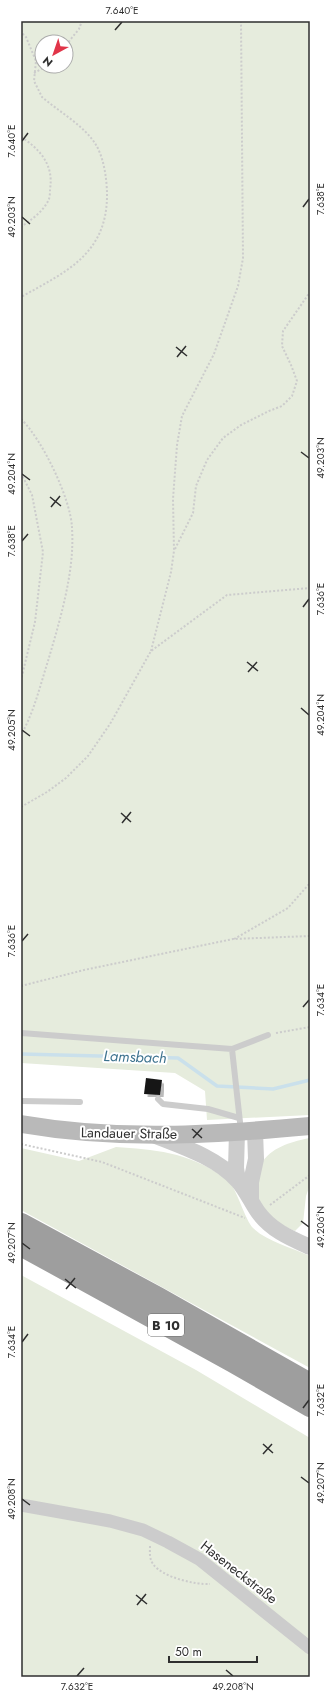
<svg xmlns="http://www.w3.org/2000/svg" width="331" height="1698" viewBox="0 0 331 1698" font-family="Jost,sans-serif">
	<style>
		.green { fill: #e6ecdd; fill-rule: evenodd }
		.lines { fill: none; stroke-linecap: round; stroke-linejoin: round }
		.stream { stroke: #cae0eb; stroke-width: 3.5 }
		.building { fill: #161616; filter: url(#shadow) }
		.path { stroke: #ccc; stroke-width: 2; stroke-dasharray: 2 2; stroke-linecap: butt }
		.service { stroke: #ccc; stroke-width: 6 }
		.minor { stroke: #ccc; stroke-width: 13 }
		.tertiary { stroke: #ccc; stroke-width: 16 }
		.secondary { stroke: #b9b9b9; stroke-width: 18 }
		.trunk { stroke: #9e9e9e; stroke-width: 22 }
		.ticks { fill: none; stroke: #2f2f2f; stroke-width: 1.5 }
		.labels { text-anchor: middle; stroke-width: 4; stroke-linejoin: round; paint-order: stroke }
		.shield { fill: #fff; stroke: #6d6d6d; stroke-width: 1 }
		.shield-label { font-size: 13px; font-weight: bold; fill: #2f2f2f }
		.street-label { font-size: 14px; fill: #2f2f2f; stroke: #fff }
		.water-label { font-size: 15px; font-style: italic; fill: #3e738f; stroke: #fff }
		.neatline { fill: none; stroke: #2f2f2f; stroke-width: 1.5 }
		.ticks-label { font-size: 10px; text-anchor: middle; fill: #2f2f2f }
	</style>
	<defs>
		<filter id="shadow"><feDropShadow dx="3.5" dy="3.5" stdDeviation="0" flood-color="#0004"/></filter>
	</defs>
	<rect width="100%" height="100%" fill="#fff"/>
	<!-- green -->
	<path class="green" d="M21 21H310V1115L207 1120 205 1091 175 1073 21 1063ZM42 42H66V66H42Z
		M310 1138V1185L306 1196 303 1223 295 1231C282 1226 264 1214 259 1199 257 1195 258 1189 258 1184 257 1175 258 1168 263 1161 274 1146 294 1141 310 1138Z
		M116 1147C152 1149 190 1153 220 1175 224 1178 229 1180 231 1184 239 1196 245 1219 253 1228 268 1242 291 1247 310 1256V1368L21 1210V1148L79 1161Z
		M21 1275 196 1370 310 1438V1677H21Z"/>
	<g class="lines">
		<!-- stream -->
		<path class="stream" d="M21 1054 178 1058 217 1086 273 1089 310 1080"/>
	</g>
	<!-- building -->
	<path class="building" d="M146 1078 162 1080 160 1095 144 1094Z"/>
	<g class="lines">
		<!-- path -->
		<path class="path" d="M21 30 22 33 26 37 36 61 34 81 42 97C58 111 85 126 96 145 104 158 107 180 107 195 107 254 66 272 21 297
			M66 45 79 29 82 21
			M34 73 47 66
			M21 137C40 149 54 165 50 189 50 192 50 196 49 199 44 211 31 220 21 227
			M21 419C42 439 71 499 72 528 75 571 60 620 48 661 40 686 34 712 21 735
			M21 473 32 495 43 552 35 622 21 680
			M175 549 193 513 196 486 207 460 223 438 241 425 269 411 282 406 292 396 297 381 291 365 282 346 283 331 310 292
			M151 651 171 572 174 551 173 499 177 445 182 416 214 354 238 286 243 258 241 21
			M21 807 47 792 66 778 88 756 110 724 151 651 227 595 310 588
			M234 939 288 908 310 883
			M21 986 84 970 233 939 310 936
			M276 1033 310 1027
			M21 1144 102 1162 245 1218
			M270 1205 310 1175
			M150 1546C150 1552 149 1558 153 1564 162 1577 195 1585 210 1584"/>
		<!-- service -->
		<path class="service" d="M21 1033 232 1049 268 1035
			M232 1049 240 1122
			M158 1099 163 1104 208 1109 239 1118
			M21 1101 80 1102"/>
		<!-- minor -->
		<path class="minor" d="M21 1505 110 1521 143 1530 168 1542 199 1559 310 1648"/>
		<!-- tertiary -->
		<path class="tertiary" d="M237 1132 236 1168 238 1181
			M156 1136C184 1147 217 1158 238 1181 246 1190 251 1202 258 1212 271 1230 290 1238 310 1247
			M251 1199V1182L256 1159 255 1131"/>
		<!-- secondary -->
		<path class="secondary" d="M21 1124C120 1141 211 1135 310 1126"/>
		<!-- trunk -->
		<path class="trunk" d="M21 1224 158 1298 310 1384
			M21 1245 232 1361 310 1406"/>
	</g>
	<!-- ticks -->
	<path class="ticks" d="M115 30 122 22M22 141 28 133M303 207 309 199M22 217 30 224M176 347 187 356M177 357 186 346M301 452 309 458M22 474 30 480M50 497 61 506M51 507 60 496M22 541 28 534M303 607 309 599M247 662 258 671M248 672 257 662M301 708 309 715M22 730 30 736M121 813 131 822M122 823 131 812M22 941 28 934M303 1007 309 1000M192 1129 202 1138M193 1138 202 1128M301 1221 309 1227M22 1243 30 1249M65 1279 76 1288M66 1289 75 1278M22 1342 28 1334M303 1408 309 1400M263 1444 273 1453M263 1454 272 1444M301 1477 309 1483M22 1499 30 1505M136 1595 147 1604M137 1605 146 1594M226 1670 233 1676M77 1676 84 1668"/>
	<g class="labels">
		<!-- shield labels -->
		<rect class="shield" x="148" y="1314" width="36" height="22" rx="3"/>
		<g class="shield-label">
			<text x="166" y="1330">B 10</text>
		</g>
		<!-- street labels -->
		<g class="street-label">
			<text transform="translate(129 1133) rotate(1)" y="5">Landauer Straße</text>
			<text transform="translate(239 1572) rotate(38)" y="5">Haseneckstraße</text>
		</g>
		<!-- water labels -->
		<g class="water-label">
			<text transform="translate(135 1057) rotate(2)" y="5">Lamsbach</text>
		</g>
	</g>
	<!-- border -->
	<rect width="331" height="1698" fill="none" stroke="#ffffff" stroke-width="44"/>
	<!-- north arrow -->
	<g transform="translate(54 54) rotate(220)"><circle r="19" fill="#ffffff" stroke="#acacac"/>
	<path d="M0-3L7 15L0 10L-7 15Z" fill="#e13549"/>
	<text y="-6" font-size="11" font-weight="bold" text-anchor="middle" fill="#2f2f2f">N</text>
	</g>
	<!-- scale -->
	<path d="M169 1656v6h88v-6" fill="none" stroke="#2f2f2f" stroke-width="2"/>
	<text x="175" y="1656" font-size="12" fill="#2f2f2f" stroke="#ffffff" stroke-width="3" paint-order="stroke">50 m</text>
	<rect x="22" y="22" width="287" height="1654" class="neatline"/>
	<g class="ticks-label">
		<text x="122" y="14">7.640°E</text>
		<text transform="translate(11 141) rotate(-90)" y="4">7.640°E</text>
		<text transform="translate(320 199) rotate(-90)" y="4">7.638°E</text>
		<text transform="translate(11 217) rotate(-90)" y="4">49.203°N</text>
		<text transform="translate(320 458) rotate(-90)" y="4">49.203°N</text>
		<text transform="translate(11 474) rotate(-90)" y="4">49.204°N</text>
		<text transform="translate(11 541) rotate(-90)" y="4">7.638°E</text>
		<text transform="translate(320 599) rotate(-90)" y="4">7.636°E</text>
		<text transform="translate(320 715) rotate(-90)" y="4">49.204°N</text>
		<text transform="translate(11 730) rotate(-90)" y="4">49.205°N</text>
		<text transform="translate(11 941) rotate(-90)" y="4">7.636°E</text>
		<text transform="translate(320 1000) rotate(-90)" y="4">7.634°E</text>
		<text transform="translate(320 1227) rotate(-90)" y="4">49.206°N</text>
		<text transform="translate(11 1243) rotate(-90)" y="4">49.207°N</text>
		<text transform="translate(11 1342) rotate(-90)" y="4">7.634°E</text>
		<text transform="translate(320 1400) rotate(-90)" y="4">7.632°E</text>
		<text transform="translate(320 1483) rotate(-90)" y="4">49.207°N</text>
		<text transform="translate(11 1499) rotate(-90)" y="4">49.208°N</text>
		<text x="77" y="1690">7.632°E</text>
		<text x="233" y="1690">49.208°N</text>
	</g>
</svg>
